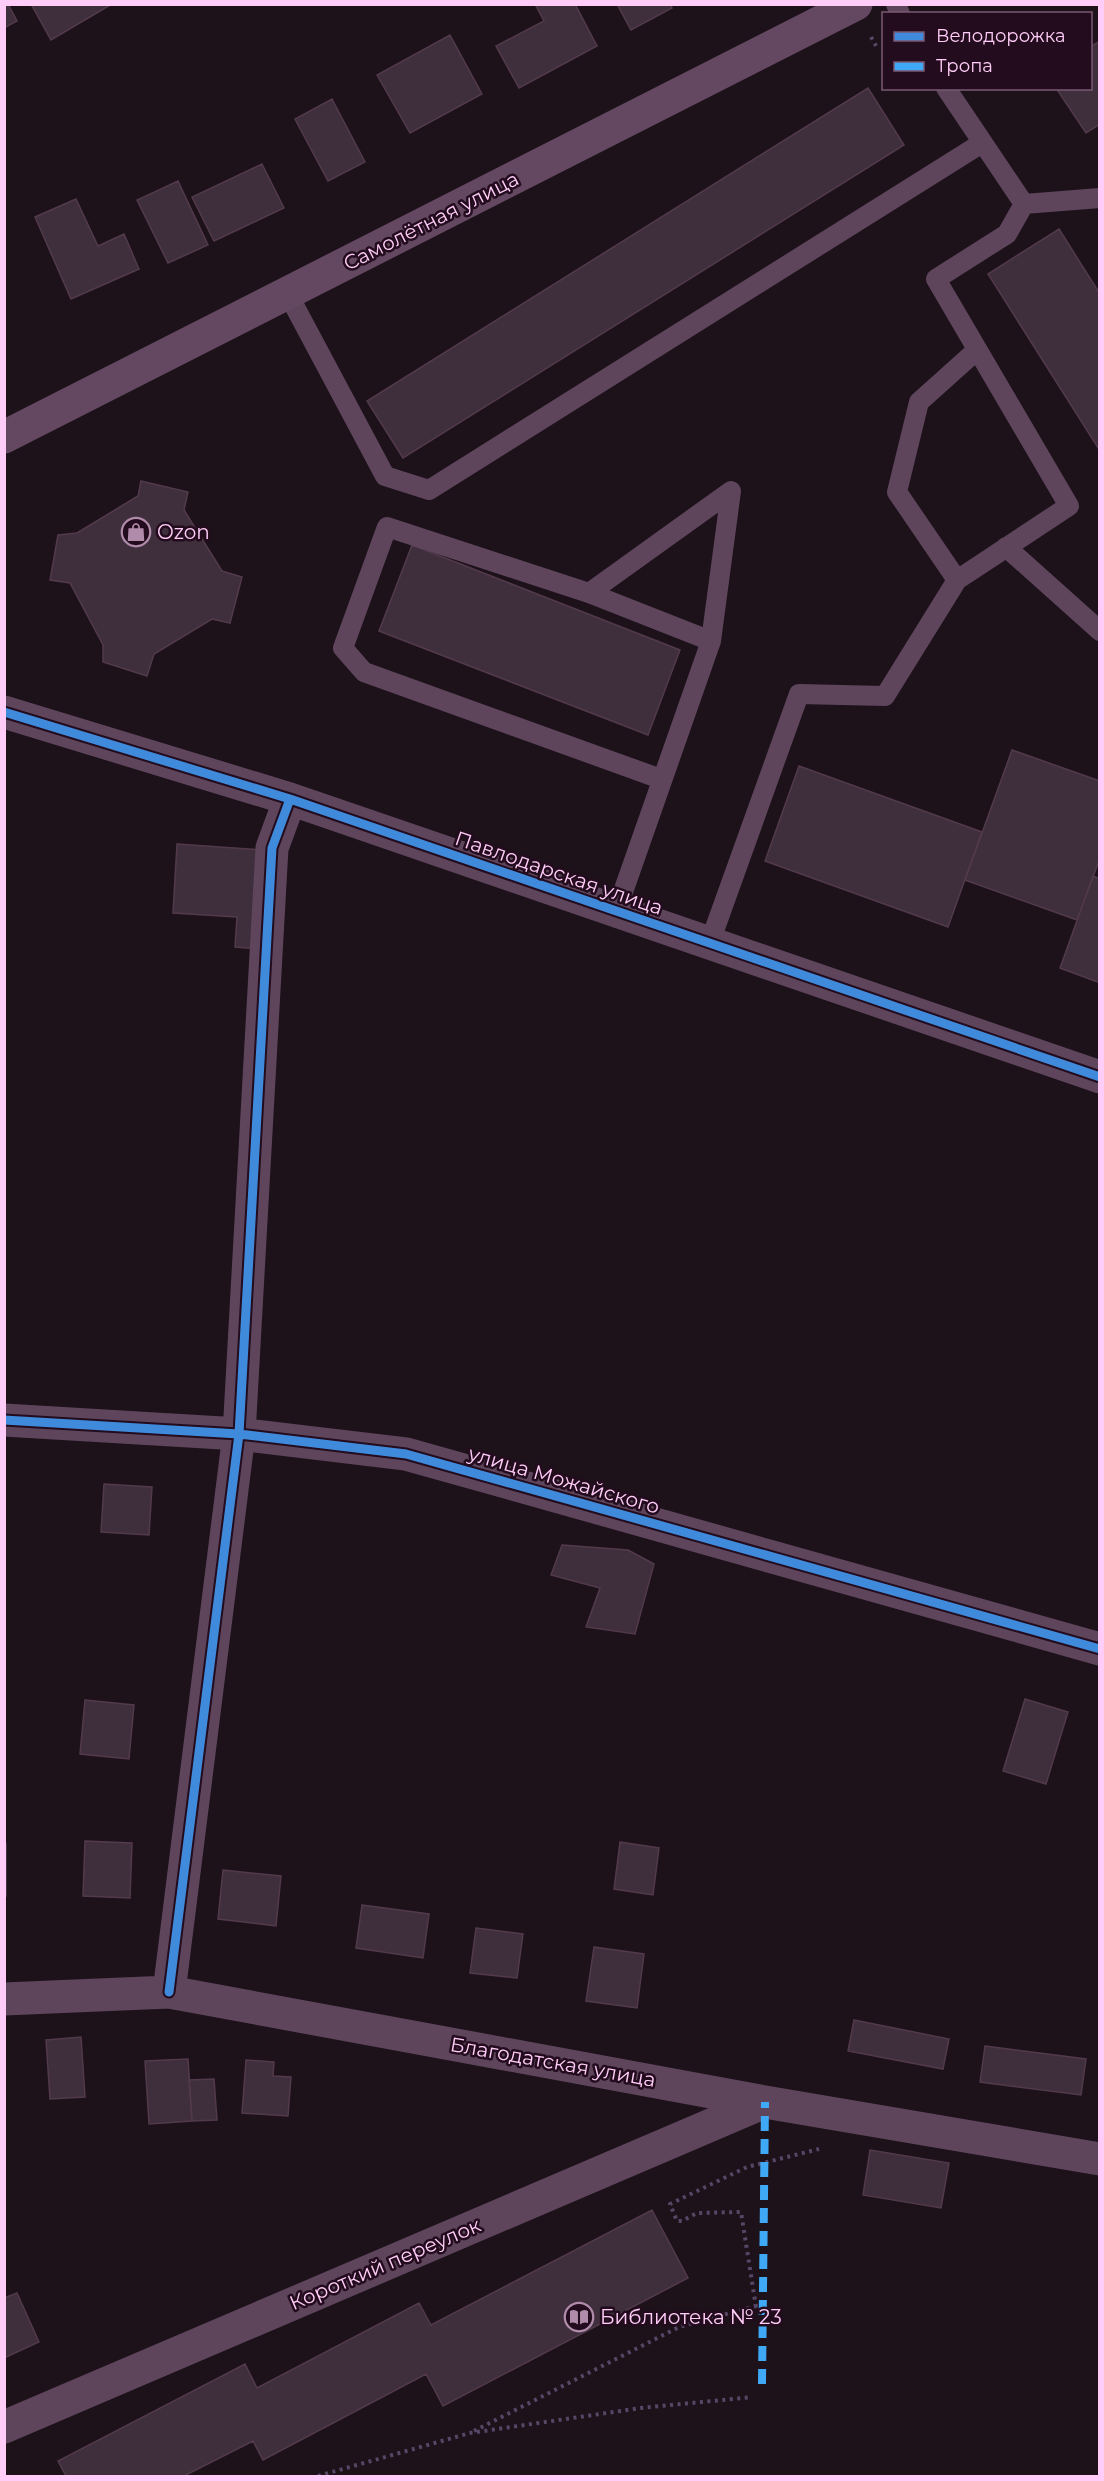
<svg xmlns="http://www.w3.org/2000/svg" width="1104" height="2481" viewBox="0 0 1104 2481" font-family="Montserrat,sans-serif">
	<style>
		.building { fill: #3f2f3c; stroke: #523a4c; stroke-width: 1.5 }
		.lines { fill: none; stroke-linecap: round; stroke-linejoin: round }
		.path { stroke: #574767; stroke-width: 4; stroke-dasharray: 3 4.5; stroke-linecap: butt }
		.lane { stroke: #5e455c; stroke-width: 20 }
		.street { stroke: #5e455c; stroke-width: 33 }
		.secondary { stroke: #644861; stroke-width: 33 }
		.quiet { stroke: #3fa9f5; stroke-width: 8; stroke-dasharray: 15 8; stroke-linecap: butt }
		.cycleway-casing { stroke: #220c1d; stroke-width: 13 }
		.cycleway { stroke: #408adc; stroke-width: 9 }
		.labels { text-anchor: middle; stroke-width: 5; stroke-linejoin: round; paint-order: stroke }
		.street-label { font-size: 20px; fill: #ffcdf7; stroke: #220c1d }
		.poi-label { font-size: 20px; fill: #ffcdf7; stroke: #220c1d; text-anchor: start }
	</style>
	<rect width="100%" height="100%" fill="#1d111a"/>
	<!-- building -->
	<path class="building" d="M4 4H8L17 21 4 28Z
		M31 4H112L51 40Z
		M535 4H575L597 46 519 88 496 46 544 21Z
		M617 4H670L672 8 631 30Z
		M450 35 482 94 410 133 377 75Z
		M1100 41V124L1086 133 1056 88H1090V47Z
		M868 88 904 145 403 458 367 401Z
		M332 99 365 162 328 181 295 119Z
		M262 164 284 208 214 241 192 197Z
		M178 181 208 245 168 263 137 200Z
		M76 199 98 246 124 234 139 269 71 299 35 217Z
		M1059 229 1100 294V451L988 274Z
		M141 481 188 492 184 510 222 571 242 577 230 623 212 619 154 654 147 676 103 662V645L70 583 50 580 58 535 77 533 138 496Z
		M412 545 680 650 648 735 379 631Z
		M1012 750 1100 781V858L1077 920 965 880Z
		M799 766 982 832 948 927 765 861Z
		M177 844 264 850 258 949 235 947 237 917 173 913Z
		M1093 876 1100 879V983L1060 968Z
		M104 1484 152 1487 149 1535 101 1532Z
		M562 1545 628 1550 654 1564 635 1634 586 1627 600 1588 551 1575Z
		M1025 1699 1068 1712 1046 1784 1003 1771Z
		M85 1700 134 1705 129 1759 80 1754Z
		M85 1841 132 1843 130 1898 83 1896Z
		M620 1842 659 1848 653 1895 614 1889Z
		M4 1844H6V1896H4Z
		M223 1870 281 1876 276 1926 218 1919Z
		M362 1905 429 1914 423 1958 356 1948Z
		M476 1928 523 1934 517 1978 470 1973Z
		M594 1947 644 1954 637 2008 586 2001Z
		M854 2020 949 2039 943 2069 848 2051Z
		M81 2037 85 2097 50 2099 46 2040Z
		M985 2046 1086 2059 1081 2095 980 2082Z
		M188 2059 192 2121 149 2124 145 2061Z
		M246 2060 274 2062 273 2076 291 2077 288 2116 242 2113Z
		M214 2079 217 2120 192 2121 189 2080Z
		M870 2150 949 2163 941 2208 863 2195Z
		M652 2210 688 2278 443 2406 426 2374 263 2460 253 2441 184 2476H66L58 2461 245 2364 257 2388 419 2303 431 2325Z
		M17 2293 39 2342 4 2358V2298Z"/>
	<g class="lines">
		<!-- path -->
		<path class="path" d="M871 37 876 46
			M756 2307 741 2212 697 2213 682 2221H677L670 2204 747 2167 819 2149
			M474 2431 679 2327 763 2304
			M318 2476 470 2433 641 2408 752 2397"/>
		<!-- lane -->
		<path class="lane" d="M896 4 900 14
			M946 88 1024 204 1100 198
			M288 294 385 476 429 490 982 143
			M1006 547 1100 631
			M957 580 897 492 919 402 977 350
			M589 593 731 491 711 641 616 912
			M661 779 364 672 343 648 387 527 589 593 711 641
			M710 942 799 694 885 696 957 580 1069 506 936 279 1007 234 1024 204"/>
		<!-- street -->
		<path class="street" d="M4 712 290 799 1100 1077
			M4 1420 239 1434 406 1454 1100 1649
			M169 1992 239 1434 272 848 290 799
			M4 1999 169 1992 765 2102 1100 2159
			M4 2427 765 2102"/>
		<!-- secondary -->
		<path class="secondary" d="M4 437 856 4"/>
		<!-- quiet -->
		<path class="quiet" d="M762 2384 765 2102"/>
		<!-- cycleway casing -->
		<g class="cycleway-casing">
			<path id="cycleway" d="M4 712 290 799 1100 1077
				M4 1420 239 1434 406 1454 1100 1649
				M169 1992 239 1434 272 848 290 799"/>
		</g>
		<!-- cycleway -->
		<use href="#cycleway" class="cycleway"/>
	</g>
	<!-- icons -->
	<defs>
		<g id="shop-ring" transform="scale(1.5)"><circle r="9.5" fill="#220c1d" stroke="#b08baa" stroke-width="1.5"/><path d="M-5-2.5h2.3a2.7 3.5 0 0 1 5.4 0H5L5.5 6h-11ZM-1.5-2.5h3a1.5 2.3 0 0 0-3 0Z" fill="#b08baa"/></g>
		<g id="library-ring" transform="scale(1.5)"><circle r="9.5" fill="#220c1d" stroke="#b08baa" stroke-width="1.5"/><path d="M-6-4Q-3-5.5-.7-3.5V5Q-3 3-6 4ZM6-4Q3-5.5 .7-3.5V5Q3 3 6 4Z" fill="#b08baa"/></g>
	</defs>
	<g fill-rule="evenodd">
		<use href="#shop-ring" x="136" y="532"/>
		<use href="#library-ring" x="579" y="2317"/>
	</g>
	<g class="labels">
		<!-- street labels -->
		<g class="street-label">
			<text transform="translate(431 221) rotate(-27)" y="7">Самолётная улица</text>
			<text transform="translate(559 873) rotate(19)" y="7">Павлодарская улица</text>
			<text transform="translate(564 1480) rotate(16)" y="7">улица Можайского</text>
			<text transform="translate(553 2062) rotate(10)" y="7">Благодатская улица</text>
			<text transform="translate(385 2264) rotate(-23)" y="7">Короткий переулок</text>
		</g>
		<!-- poi labels -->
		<g class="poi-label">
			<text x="157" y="539">Ozon</text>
			<text x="600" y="2324">Библиотека № 23</text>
		</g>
	</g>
	<!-- border -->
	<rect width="1104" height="2481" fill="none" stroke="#ffcdf7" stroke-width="12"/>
	<!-- legend -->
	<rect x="882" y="12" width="210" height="78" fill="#220c1d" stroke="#7a5974" stroke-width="1.5"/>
	<rect x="894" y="32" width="30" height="9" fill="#408adc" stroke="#7a5974" stroke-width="1.5"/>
	<text x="936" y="42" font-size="18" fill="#ffcdf7">Велодорожка</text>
	<rect x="894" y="62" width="30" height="9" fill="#3fa9f5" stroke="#7a5974" stroke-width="1.5"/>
	<text x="936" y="72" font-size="18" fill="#ffcdf7">Тропа</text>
</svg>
